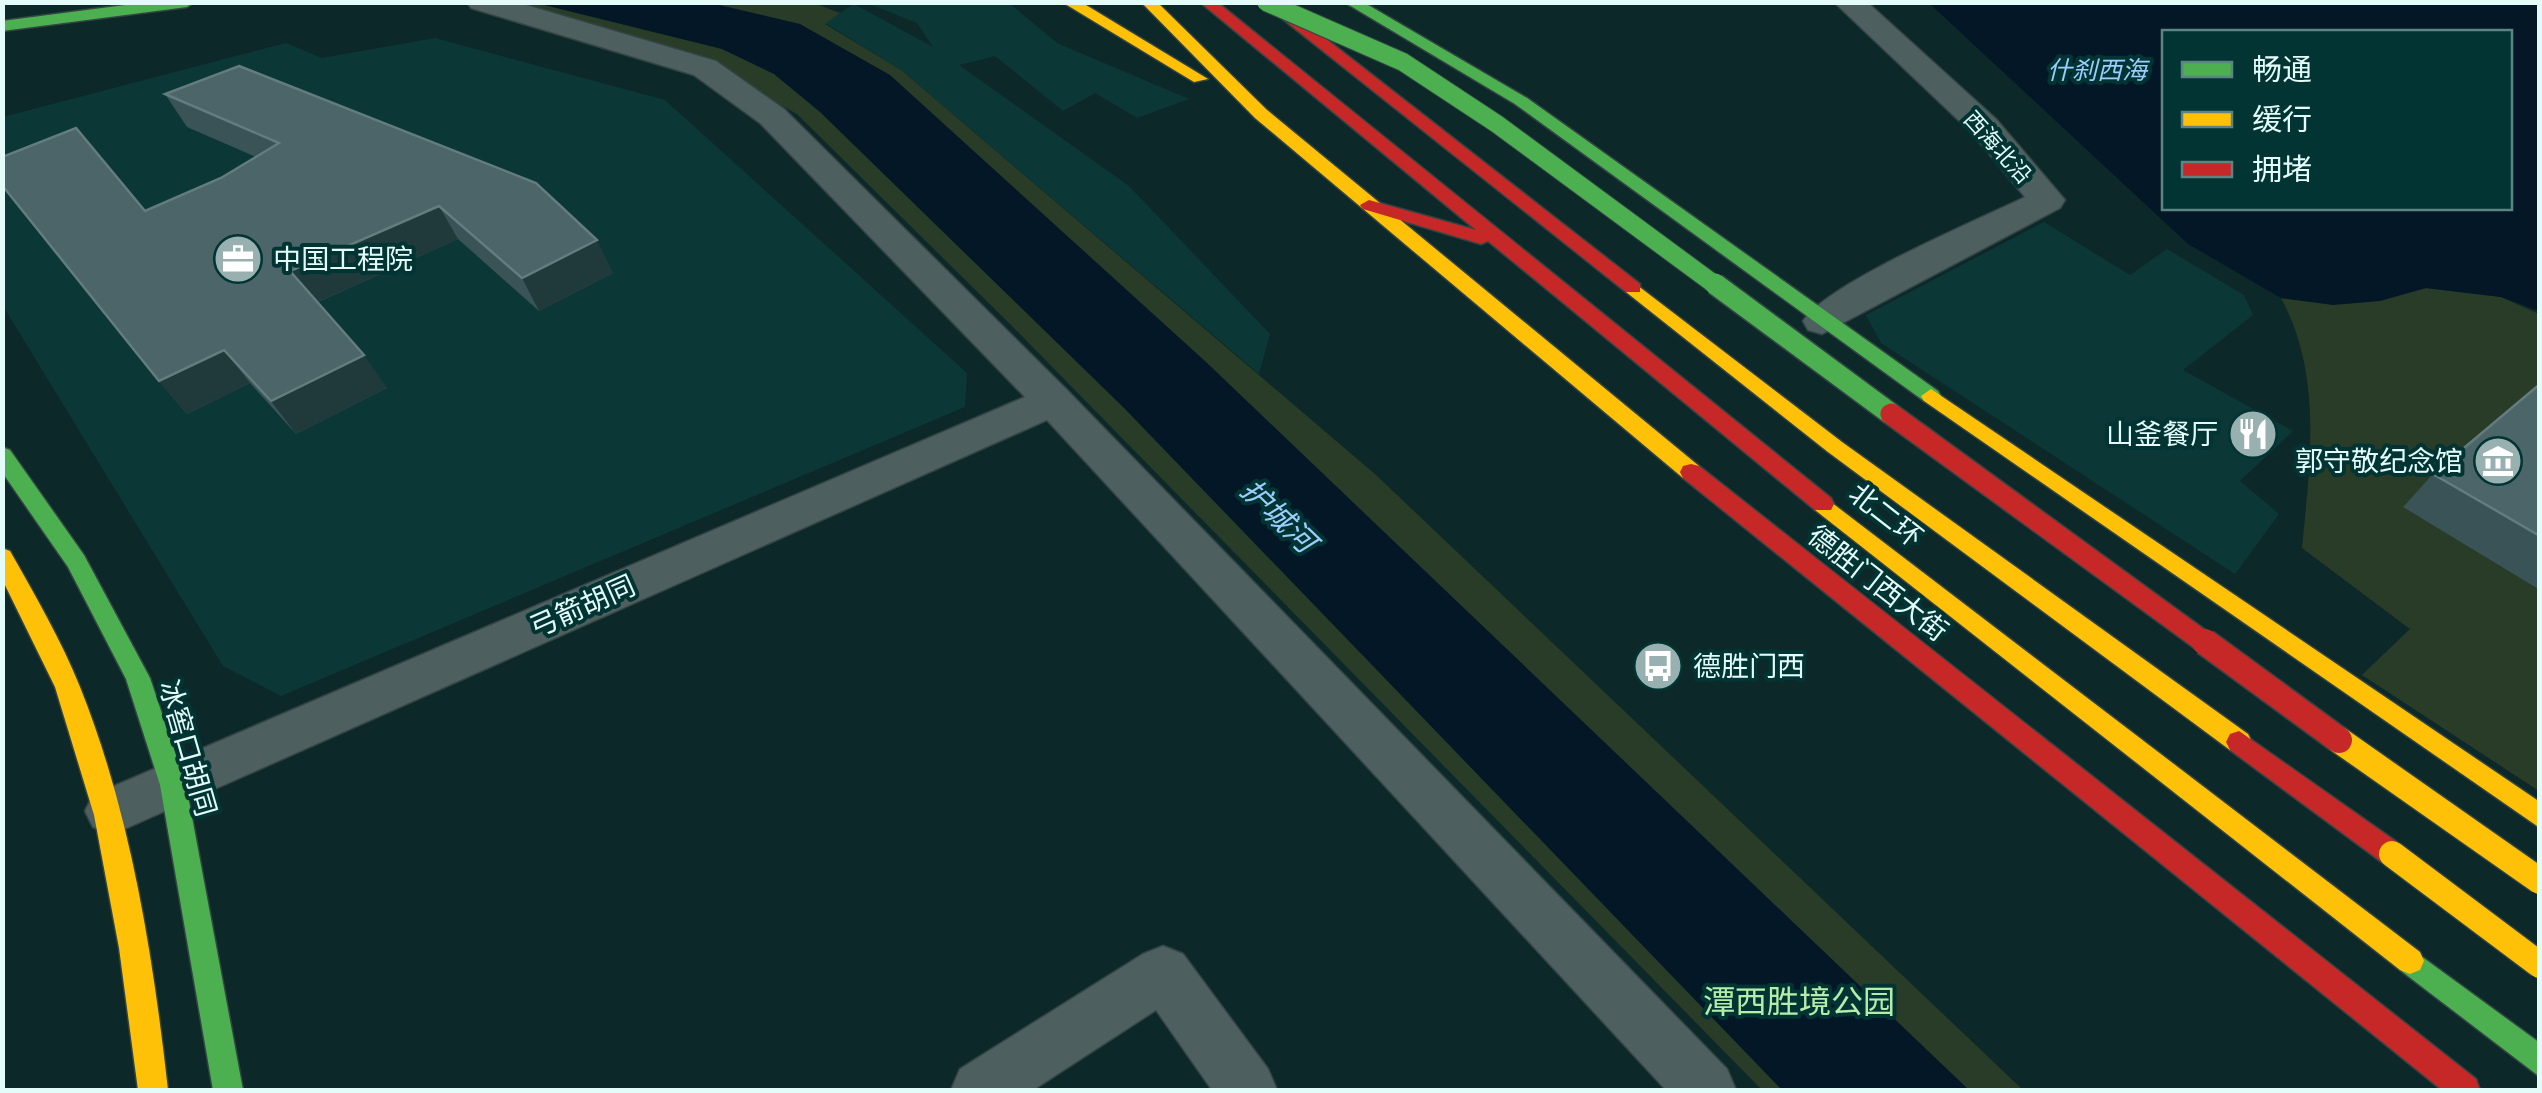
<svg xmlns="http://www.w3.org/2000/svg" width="2542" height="1093" viewBox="0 0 2542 1093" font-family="'DejaVu Sans','Noto Sans SC',sans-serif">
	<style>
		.built { fill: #0b3837 }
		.green { fill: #293c28 }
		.water { fill: #031727; fill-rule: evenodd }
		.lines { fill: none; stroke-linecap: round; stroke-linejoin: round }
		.street-casing { stroke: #324443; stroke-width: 3 }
		.fast-casing { stroke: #324443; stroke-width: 3 }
		.slow-casing { stroke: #324443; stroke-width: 3 }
		.jam-casing { stroke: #324443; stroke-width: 3 }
		.street { fill: #4d5f5f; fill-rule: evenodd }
		.fast { fill: #4caf50; fill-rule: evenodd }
		.slow { fill: #ffc107; fill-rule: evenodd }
		.jam { fill: #c62828; fill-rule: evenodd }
		.fast-bridge-far1-casing { stroke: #324443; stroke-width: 20; stroke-linecap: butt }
		.fast-bridge-casing { stroke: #324443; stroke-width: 24; stroke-linecap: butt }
		.slow-bridge-casing { stroke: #324443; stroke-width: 29; stroke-linecap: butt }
		.jam-bridge-far1-casing { stroke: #324443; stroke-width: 24; stroke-linecap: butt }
		.jam-bridge-casing { stroke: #324443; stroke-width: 29; stroke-linecap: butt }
		.fast-bridge-far1 { stroke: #4caf50; stroke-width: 18 }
		.fast-bridge { stroke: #4caf50; stroke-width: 21 }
		.slow-bridge { stroke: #ffc107; stroke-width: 26 }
		.jam-bridge-far1 { stroke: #c62828; stroke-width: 21 }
		.jam-bridge { stroke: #c62828; stroke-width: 26 }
		.wall { fill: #395356 }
		.shaded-wall { fill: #203a3c }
		.building { fill: #4b6568; stroke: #637c7e; stroke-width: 2.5 }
		.labels { text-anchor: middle; stroke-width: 8; stroke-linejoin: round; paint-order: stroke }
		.far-street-label { font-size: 22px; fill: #e3fbf9; stroke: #013433 }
		.far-water-label { font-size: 25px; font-style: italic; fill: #9bcefc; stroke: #013433 }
		.poi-label { font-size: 28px; fill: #e3fbf9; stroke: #013433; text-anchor: start }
		.street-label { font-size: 28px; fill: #e3fbf9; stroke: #013433 }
		.water-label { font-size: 30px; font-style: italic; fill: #9bcefc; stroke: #013433 }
		.near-park-label { font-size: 32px; fill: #b6eca9; stroke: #013433 }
	</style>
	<rect width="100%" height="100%" fill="#0d2828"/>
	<!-- built -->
	<path class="built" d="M867 3H1009L1057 43 1189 99 1137 118 1095 93 1063 111 995 56 959 65 1129 186 1270 334 1259 374 901 70 825 23 854 4 933 47 917 23Z
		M435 38 665 100 967 373 965 407 281 696 223 666 3 306V117L286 43 322 58Z
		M2044 222 2130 275 2167 249 2244 295 2253 315 2183 370 2293 431 2240 481 2279 514 2235 574 1881 343 1866 315Z"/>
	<!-- green -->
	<path class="green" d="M811 2 840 13 825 24 901 70 1376 475 2023 1090H1762L1012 326 797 114 682 52 503 3Z
		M2426 288 2501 297 2539 314V791L2362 675 2410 629 2302 548C2310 463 2323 376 2281 298 2333 305 2375 303 2426 288Z"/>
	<!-- water -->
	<path class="water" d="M536 3H711L800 24 890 75 1206 362 1969 1090H1782L1124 408 820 112 774 74 722 49Z
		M1929 3H2539V311L2501 297 2426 288 2380 301 2333 305 2281 298 2188 244ZM2164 32H2510V208H2164Z"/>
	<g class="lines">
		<!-- street casing -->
		<g class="street-casing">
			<path id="street" d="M467 2H516L716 61 784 109 1068 391 1727 1069 1736 1090H1666L1047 420 129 827 111 834 93 827 85 811 93 795 1025 397 760 123 694 75 471 8Z
				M1834 2H1867L1996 119 2065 200 2060 208 1822 334 1808 330 1803 321C1827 283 1978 220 2025 197L1972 133Z
				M1163 946 1183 954 1268 1069 1277 1090H1212L1156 1010 1033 1090H951L960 1069 1143 954Z"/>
		</g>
		<!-- fast casing -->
		<g class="fast-casing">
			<path id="fast" d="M148 2H194L187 7 2 31V21Z
				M1344 2H1363L1527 98 1938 391 1941 396 1938 401H1924L1515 104Z
				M2 447 10 450 84 555 150 678 186 785 243 1090H213L160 785 126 679 68 567 2 472Z
				M2410 948 2540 1043V1077L2400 970 2396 961 2400 952Z"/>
		</g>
		<!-- slow casing -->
		<g class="slow-casing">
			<path id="slow" d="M1062 2H1081L1208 79 1194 82Z
				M1141 2H1157L1267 110 1699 466 1702 472 1699 478H1683L1255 118Z
				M1633 282 1842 442 2248 734 2252 742 2248 750 2239 753 2230 750 1828 452 1626 292V284Z
				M1931 389 2540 802V828L1924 401 1921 396Z
				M1823 496 2420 952 2424 961 2420 970 2410 974 2400 970 1815 510 1812 504Z
				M2 548 10 551C35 595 61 640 80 687 131 814 153 956 168 1090H138L119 948 94 815 55 687 2 579Z"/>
		</g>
		<!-- jam casing -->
		<g class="jam-casing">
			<path id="jam" d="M1200 2H1217L1831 498 1834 504 1831 510H1815L1488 241 1481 244 1363 209 1360 205 1369 200 1476 230Z
				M1274 6H1284L1640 284V292H1626L1274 12Z
				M1691 464 1699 466 2476 1079 2480 1090H2442L1683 478 1680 472 1683 466Z
				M2239 731 2401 845 2405 854 2401 863 2392 866 2383 863 2230 750 2226 742 2230 734Z"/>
		</g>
		<!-- street -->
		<use href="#street" class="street"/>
		<!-- fast -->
		<use href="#fast" class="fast"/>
		<!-- slow -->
		<use href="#slow" class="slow"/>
		<!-- jam -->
		<use href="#jam" class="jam"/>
		<!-- fast-bridge-far1 casing -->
		<g class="fast-bridge-far1-casing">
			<path id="fast-bridge-far1" d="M1266 2 1403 62 1497 124 1718 287"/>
		</g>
		<!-- fast-bridge casing -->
		<g class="fast-bridge-casing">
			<path id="fast-bridge" d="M1715 284 1891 414"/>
		</g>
		<!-- slow-bridge casing -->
		<g class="slow-bridge-casing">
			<path id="slow-bridge" d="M2339 740 2540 881
				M2392 854 2540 965"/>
		</g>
		<!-- jam-bridge-far1 casing -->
		<g class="jam-bridge-far1-casing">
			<path id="jam-bridge-far1" d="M1891 414 2208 645"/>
		</g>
		<!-- jam-bridge casing -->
		<g class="jam-bridge-casing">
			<path id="jam-bridge" d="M2205 642 2339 740"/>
		</g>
		<!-- fast-bridge-far1 -->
		<use href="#fast-bridge-far1" class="fast-bridge-far1"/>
		<!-- fast-bridge -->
		<use href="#fast-bridge" class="fast-bridge"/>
		<!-- slow-bridge -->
		<use href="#slow-bridge" class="slow-bridge"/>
		<!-- jam-bridge-far1 -->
		<use href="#jam-bridge-far1" class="jam-bridge-far1"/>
		<!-- jam-bridge -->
		<use href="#jam-bridge" class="jam-bridge"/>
	</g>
	<!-- wall -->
	<path class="wall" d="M165 94 613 273 539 311 458 239 318 302 387 388 296 434 250 383 187 414 159 381 145 211 221 178 256 157 187 127Z
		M2540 384V590L2403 507 2433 474Z"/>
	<!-- shaded-wall -->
	<path class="shaded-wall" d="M439 206 458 239 313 304 290 271Z
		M597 240 613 273 539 311 522 278Z
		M224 350 250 383 187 414 159 381Z
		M364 355 387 388 296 434 271 401Z"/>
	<!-- building -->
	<path class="building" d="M239 66 536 183 597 240 522 278 439 206 290 271 364 355 271 401 224 350 159 381 2 185V157L76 128 145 211 221 178 279 143 165 94Z
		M2540 384V536L2433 474Z"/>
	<!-- icons -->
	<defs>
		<g id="office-disc" transform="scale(2.5)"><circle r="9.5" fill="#98b1b0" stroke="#013433"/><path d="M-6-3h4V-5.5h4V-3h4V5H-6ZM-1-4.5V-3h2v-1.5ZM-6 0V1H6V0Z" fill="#fff"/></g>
		<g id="restaurant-disc" transform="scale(2.5)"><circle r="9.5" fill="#98b1b0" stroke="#013433"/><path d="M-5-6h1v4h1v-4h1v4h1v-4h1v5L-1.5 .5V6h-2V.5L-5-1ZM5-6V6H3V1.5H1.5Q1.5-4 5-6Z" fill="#fff"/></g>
		<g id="museum-disc" transform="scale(2.5)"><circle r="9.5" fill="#98b1b0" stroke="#013433"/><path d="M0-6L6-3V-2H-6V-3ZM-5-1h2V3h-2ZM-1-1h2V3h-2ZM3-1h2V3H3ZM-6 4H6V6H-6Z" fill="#fff"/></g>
		<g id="bus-disc" transform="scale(2.5)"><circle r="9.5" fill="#98b1b0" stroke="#013433"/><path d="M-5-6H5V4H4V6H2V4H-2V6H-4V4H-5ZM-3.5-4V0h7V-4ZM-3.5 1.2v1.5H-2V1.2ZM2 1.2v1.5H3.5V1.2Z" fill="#fff"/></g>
	</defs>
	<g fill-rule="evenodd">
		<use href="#office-disc" x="238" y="259"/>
		<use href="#restaurant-disc" x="2253" y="434"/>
		<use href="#museum-disc" x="2498" y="461"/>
		<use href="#bus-disc" x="1658" y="666"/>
	</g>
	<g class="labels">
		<!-- far-street labels -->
		<g class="far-street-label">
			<text transform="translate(1998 147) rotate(48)" y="8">西海北沿</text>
		</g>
		<!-- far-water labels -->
		<g class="far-water-label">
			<text x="2097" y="79">什刹西海</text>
		</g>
		<!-- poi labels -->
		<g class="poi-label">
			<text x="273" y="269">中国工程院</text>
			<text x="2218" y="444" text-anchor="end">山釜餐厅</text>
			<text x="2463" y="471" text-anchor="end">郭守敬纪念馆</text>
			<text x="1693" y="676">德胜门西</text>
		</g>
		<!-- street labels -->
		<g class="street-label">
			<text transform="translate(1886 515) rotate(38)" y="10">北二环</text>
			<text transform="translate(1878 583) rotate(38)" y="10">德胜门西大街</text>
			<text transform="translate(582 606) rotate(-24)" y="10">弓箭胡同</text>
			<text transform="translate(188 748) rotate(74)" y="10">冰窖口胡同</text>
		</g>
		<!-- water labels -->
		<g class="water-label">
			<text transform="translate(1278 516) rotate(44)" y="10">护城河</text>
		</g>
		<!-- near-park labels -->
		<g class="near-park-label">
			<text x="1799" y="1013">潭西胜境公园</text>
		</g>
	</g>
	<!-- border -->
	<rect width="2542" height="1093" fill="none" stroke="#e3fbf9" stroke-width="10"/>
	<!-- legend -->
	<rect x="2162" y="30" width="350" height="180" fill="#013433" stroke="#5b8482" stroke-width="2.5"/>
	<rect x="2182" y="62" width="50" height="15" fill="#4caf50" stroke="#5b8482" stroke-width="2.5"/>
	<text x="2252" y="80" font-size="30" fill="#e3fbf9">畅通</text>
	<rect x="2182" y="112" width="50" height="15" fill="#ffc107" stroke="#5b8482" stroke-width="2.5"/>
	<text x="2252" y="130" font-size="30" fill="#e3fbf9">缓行</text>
	<rect x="2182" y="162" width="50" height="15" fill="#c62828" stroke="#5b8482" stroke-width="2.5"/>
	<text x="2252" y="180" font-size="30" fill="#e3fbf9">拥堵</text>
</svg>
